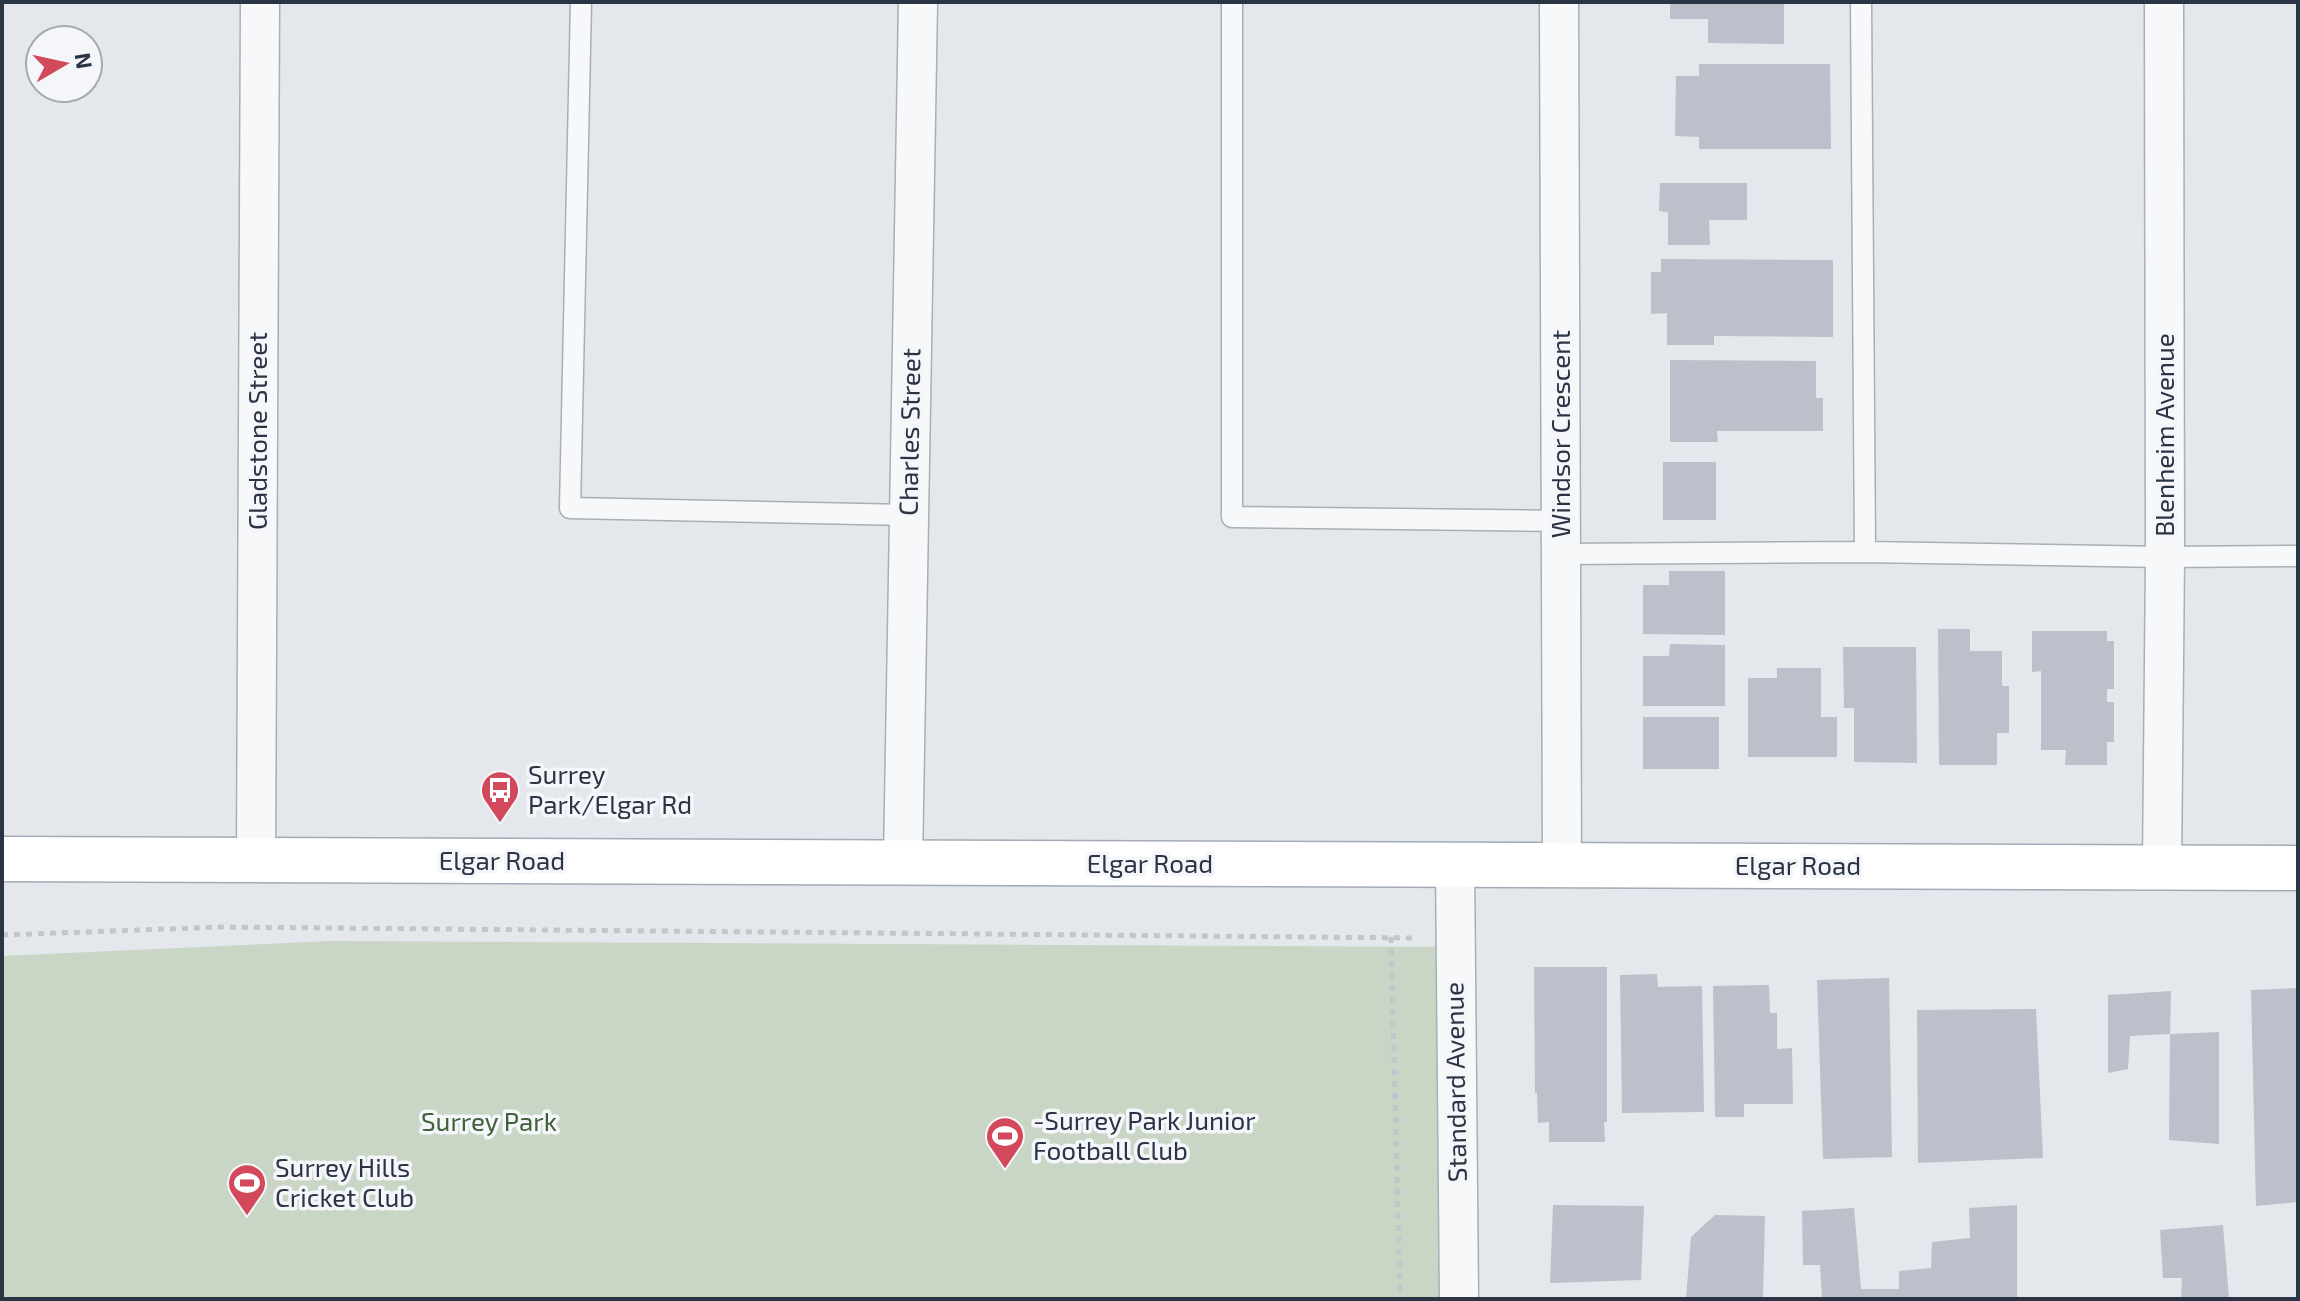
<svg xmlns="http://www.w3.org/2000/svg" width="2300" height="1301" viewBox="0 0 2300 1301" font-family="'Exo 2',sans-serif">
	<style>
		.green { fill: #c9d6c5 }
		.building { fill: #bbc0ca }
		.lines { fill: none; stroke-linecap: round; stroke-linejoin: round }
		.service-casing { stroke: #a9aeb7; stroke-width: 23 }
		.minor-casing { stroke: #a9aeb7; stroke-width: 41 }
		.primary-casing { stroke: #a3abb8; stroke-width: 47 }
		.path { stroke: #c2c5cb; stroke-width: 5; stroke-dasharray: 6 6; stroke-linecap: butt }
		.service { stroke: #f7f8fa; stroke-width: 20 }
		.minor { stroke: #f7f8fa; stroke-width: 38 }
		.primary { stroke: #fff; stroke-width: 44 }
		.labels { text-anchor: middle; stroke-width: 7; stroke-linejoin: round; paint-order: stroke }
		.street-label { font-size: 26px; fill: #2b3445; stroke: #f4f6f9 }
		.poi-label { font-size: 26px; fill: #2b3445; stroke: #f4f6f9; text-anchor: start }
		.park-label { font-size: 26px; fill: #3f6138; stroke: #f4f6f9 }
	</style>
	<rect width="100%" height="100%" fill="#e4e7ec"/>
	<!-- green -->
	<path class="green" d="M330 941 1445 947 1448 1299H2V956Z"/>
	<!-- building -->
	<path class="building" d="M1670 2H1784V44L1708 43V19H1670Z
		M1699 64H1830L1831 149H1699V137L1675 136 1676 76H1699Z
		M1660 183H1747V220H1709L1710 245H1668V212L1659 211Z
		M1661 259 1833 260V337L1714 336V345H1667V313L1651 314V272H1661Z
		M1670 360 1816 361V398H1823V431H1717L1718 442H1670Z
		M1663 462H1716V520H1663Z
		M1669 571H1725V635L1643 634V585H1669Z
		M1938 629H1970V651H2002V686H2009V733H1997V765H1939Z
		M2032 631H2107V641H2114V689H2107V702H2114V742H2107V765H2065L2066 750H2041V671L2032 672Z
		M1670 644 1725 645V706H1643V656H1669Z
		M1843 647H1916L1917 763 1854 762V708H1844Z
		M1777 668H1821V717H1837V757H1748V678H1777Z
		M1643 717H1719V769H1643Z
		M1534 967H1607V1122H1604L1605 1142H1549V1122L1538 1123 1537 1093H1535Z
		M1657 974 1658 987 1702 986 1704 1112 1622 1113 1620 975Z
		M1889 978 1892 1157 1823 1159 1817 980Z
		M1769 985 1770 1013H1777V1049L1792 1048 1793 1104H1744V1117H1715L1713 986Z
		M2298 988V1202L2256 1206 2251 990Z
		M2171 991 2170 1034 2219 1032V1144L2169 1140 2170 1034 2130 1036 2128 1069 2108 1073V995Z
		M2036 1009 2043 1158 1918 1163 1917 1010Z
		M1553 1205 1644 1206 1641 1280 1550 1283Z
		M2017 1205V1299H1822L1820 1265H1803L1802 1211 1854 1208 1861 1289H1899V1271L1931 1268 1932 1242 1970 1238 1969 1208Z
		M1715 1215 1765 1216 1763 1299H1686L1691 1237Z
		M2223 1225 2229 1299H2181L2182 1278H2163L2160 1230Z"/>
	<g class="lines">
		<!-- service casing -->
		<g class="service-casing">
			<path id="service" d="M581 2 570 508 909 515
				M1232 2V517L1562 521
				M1861 2 1865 552
				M1561 554 1865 552 2165 557 2298 556"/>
		</g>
		<!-- minor casing -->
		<g class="minor-casing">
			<path id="minor" d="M1559 2 1562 865
				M256 859 260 2
				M903 863 918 2
				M1455 865 1459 1299
				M2162 868 2165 557 2164 2"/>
		</g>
		<!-- primary casing -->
		<g class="primary-casing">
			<path id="primary" d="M2 859 2298 868"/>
		</g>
		<!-- path -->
		<path class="path" d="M2 935 222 927 1417 938
			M1391 937 1400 1299"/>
		<!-- service -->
		<use href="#service" class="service"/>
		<!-- minor -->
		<use href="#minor" class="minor"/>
		<!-- primary -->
		<use href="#primary" class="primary"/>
	</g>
	<!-- icons -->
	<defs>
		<g id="bus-pin" transform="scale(2)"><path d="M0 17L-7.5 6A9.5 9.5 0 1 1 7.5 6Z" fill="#d1495b" stroke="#f4f6f9"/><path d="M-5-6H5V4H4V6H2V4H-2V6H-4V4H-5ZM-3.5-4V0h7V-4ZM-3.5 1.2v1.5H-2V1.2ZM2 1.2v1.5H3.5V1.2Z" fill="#fff"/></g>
		<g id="stadium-pin" transform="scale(2)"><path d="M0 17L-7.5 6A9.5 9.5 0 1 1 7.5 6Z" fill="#d1495b" stroke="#f4f6f9"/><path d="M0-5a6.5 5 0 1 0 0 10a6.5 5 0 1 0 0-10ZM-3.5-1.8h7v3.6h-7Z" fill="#fff"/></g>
	</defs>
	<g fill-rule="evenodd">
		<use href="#bus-pin" x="500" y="790"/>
		<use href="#stadium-pin" x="1005" y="1136"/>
		<use href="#stadium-pin" x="247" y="1183"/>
	</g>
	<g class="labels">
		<!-- street labels -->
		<g class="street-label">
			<text transform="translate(258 431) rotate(-90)" y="9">Gladstone Street</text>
			<text transform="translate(910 432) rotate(-89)" y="9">Charles Street</text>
			<text transform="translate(1561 434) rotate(-90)" y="9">Windsor Crescent</text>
			<text transform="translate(2165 435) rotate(-90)" y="9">Blenheim Avenue</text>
			<text x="502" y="870">Elgar Road</text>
			<text x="1150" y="873">Elgar Road</text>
			<text x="1798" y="875">Elgar Road</text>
			<text transform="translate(1456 1082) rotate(-91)" y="9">Standard Avenue</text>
		</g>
		<!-- poi labels -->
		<g class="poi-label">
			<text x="528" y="784">Surrey<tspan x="528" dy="30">Park/Elgar Rd</tspan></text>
			<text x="1033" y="1130">-Surrey Park Junior<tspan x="1033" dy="30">Football Club</tspan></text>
			<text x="275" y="1177">Surrey Hills<tspan x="275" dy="30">Cricket Club</tspan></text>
		</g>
		<!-- park labels -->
		<g class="park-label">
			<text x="489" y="1131">Surrey Park</text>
		</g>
	</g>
	<!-- border -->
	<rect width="2300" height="1301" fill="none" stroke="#2b3445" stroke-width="8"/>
	<!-- north arrow -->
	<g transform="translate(64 64) rotate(81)"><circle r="38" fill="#f4f6f9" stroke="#a4a8b1" stroke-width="2"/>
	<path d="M0-6L14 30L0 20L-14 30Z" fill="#d1495b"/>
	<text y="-12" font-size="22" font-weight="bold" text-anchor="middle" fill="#2b3445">N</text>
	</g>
</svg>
